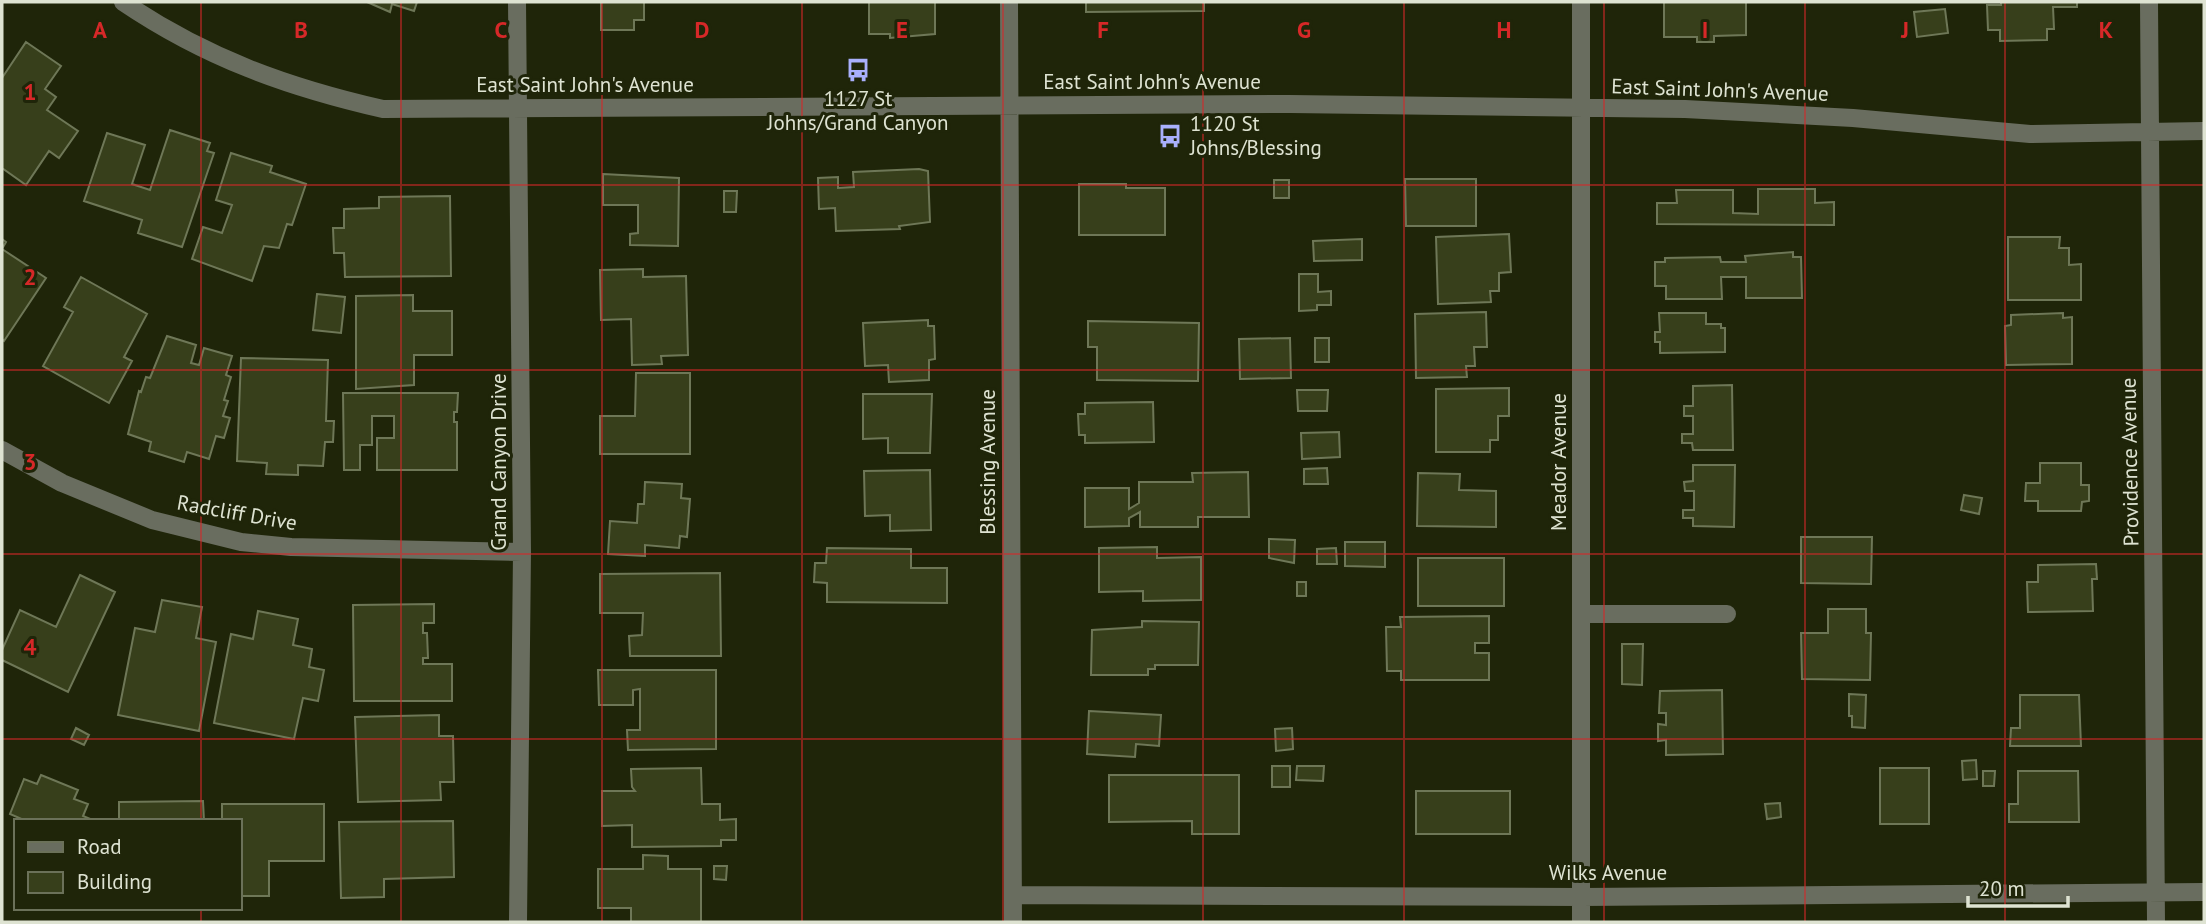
<svg xmlns="http://www.w3.org/2000/svg" width="2206" height="924" viewBox="0 0 2206 924" font-family="'PT Sans',sans-serif">
	<style>
		.building { fill: #373f1b; stroke: #6e7757; stroke-width: 2 }
		.lines { fill: none; stroke-linecap: round; stroke-linejoin: round }
		.minor { stroke: #696d5f; stroke-width: 18 }
		.grid { fill: none; stroke: #d62828; stroke-width: 2; stroke-opacity: 0.55 }
		.labels { text-anchor: middle; stroke-width: 6; stroke-linejoin: round; paint-order: stroke }
		.street-label { font-size: 21px; fill: #dee3d2; stroke: #1f2509 }
		.poi-label { font-size: 21px; fill: #dee3d2; stroke: #1f2509 }
		.grid-label { font-size: 23px; text-anchor: middle; font-weight: bold; fill: #d62828; stroke: #1f2509; stroke-width: 6; stroke-linejoin: round; paint-order: stroke }
	</style>
	<rect width="100%" height="100%" fill="#1f2509"/>
	<!-- building -->
	<path class="building" d="M367 2H417L414 11 392 4 390 12Z
		M601 2H644V20H634V30H601Z
		M869 2H935V34L890 38V34H869Z
		M1086 2H1204V11L1086 12Z
		M1664 2H1746V35L1714 36V42H1697V37H1664Z
		M2001 2H2077V7H2053L2054 29H2047V40L2000 41V30H1988L1987 5H2001Z
		M1945 9 1948 33 1917 37 1914 12Z
		M26 42 61 66 45 89 56 97 47 110 78 131 59 158 49 151 26 185 2 168V78Z
		M170 130 210 143 207 151 214 153 182 247 138 233 142 220 84 201 107 133 145 145 132 184 150 190Z
		M231 153 272 166 270 172 306 184 292 225 287 224 279 248 264 246 252 281 192 259 203 227 222 233 232 205 216 200Z
		M919 169 928 171 930 222 899 226 900 229 836 231 835 208 819 209 818 178 838 177V188L854 187 853 172Z
		M603 174 679 178 678 246 630 245V234L638 233V205H603Z
		M1405 179H1476V226H1406Z
		M1274 180H1289V198H1274Z
		M1079 184H1126V188H1165V235H1079Z
		M1758 189H1815V203L1834 202V225L1657 224V203H1677L1676 190H1733V213L1758 214Z
		M724 191H737L736 212H724Z
		M450 196 451 276 345 277 344 253H334L333 228H344V209L379 208V197Z
		M1509 234 1511 272 1499 273V291H1490L1491 302 1438 304 1436 237Z
		M2008 237H2060L2059 248H2069V265L2081 264V300H2008Z
		M2 239 6 242 2 249 46 278 4 341 2 339Z
		M1362 239V260L1314 261 1313 241Z
		M1793 252V257H1801L1802 298H1746V277H1721L1722 299H1666V286H1655V262H1665V258L1720 257 1721 262H1746L1745 256Z
		M643 269V277L686 276 688 355 661 356 662 364 632 365 631 319 601 320 600 270Z
		M1299 274H1318V292L1331 291V305H1317V310L1299 311Z
		M81 277 147 314 124 357 132 361 109 403 43 366 73 312 64 307Z
		M317 294 345 297 341 333 313 330Z
		M413 295V311H452V355H414V385L356 389V296Z
		M1486 312 1487 347H1474L1475 366H1466L1467 377 1416 378 1415 314Z
		M1659 313H1706V324H1721V328H1725V352L1660 353V342H1655V332H1660Z
		M2063 313V318L2072 317V364L2006 365 2005 326 2011 325V315Z
		M928 320V326H934L935 359 929 360V380L889 382 888 365 865 366 863 323Z
		M1088 321 1199 323 1198 381 1097 380V347H1088Z
		M167 336 196 345 191 363 199 365 204 348 232 356 226 375 231 377 224 400 228 401 223 416 230 418 224 438 216 436 209 459 187 452 184 462 149 451 151 442 128 434 139 391 141 392 146 377 150 378Z
		M1290 338 1291 378 1240 379 1239 339Z
		M1315 338H1329V362H1315Z
		M241 358 328 360 326 421H334L333 442H325L323 466 298 465V475L266 474 267 463 237 461Z
		M636 373H690V454H600V416H635Z
		M1732 385 1733 450H1693L1692 443H1682V434H1693V416H1684V406H1693V386Z
		M1509 388V416H1498V440H1490V452H1436V389Z
		M1297 390H1328L1327 411H1298Z
		M343 393H458L457 412H454V422H457V470H377V438H394V416H372V445H360V470H344Z
		M863 394H932L930 453H888V438L863 439Z
		M1153 402 1154 442 1085 443V435H1079L1078 414H1085V403Z
		M1339 432 1340 457 1302 459 1301 433Z
		M2040 463H2081V485H2089V501L2082 502 2081 511H2038V501H2025L2026 483H2040Z
		M1693 465H1735L1734 527 1693 526V518H1683V510H1694V491H1685L1684 482 1693 481Z
		M1327 468 1328 484H1304V469Z
		M930 470 931 530 890 531V515L865 516 864 471Z
		M1248 472 1249 517H1198V527H1140V512L1129 518V526L1085 527V488H1129V509L1139 503V482H1193L1192 473Z
		M1418 473 1460 474 1459 490 1496 491V527L1417 526Z
		M645 482 682 484 681 498 690 499 687 537 680 536 679 548 645 545V556L608 554 610 521 637 523 638 504H644Z
		M1964 495 1982 498 1979 514 1961 510Z
		M1801 537H1872L1871 584 1801 583Z
		M1269 539 1295 540 1294 563 1269 558Z
		M1345 542H1385V567L1345 566Z
		M1157 547V558L1201 557V600L1143 601V591L1099 592V548Z
		M827 548 911 549V568H947V603L827 602V583L814 582 815 563H826Z
		M1336 548 1337 564H1317V549Z
		M1418 558H1504V606H1418Z
		M2096 564 2097 579H2092L2093 611 2028 612 2027 582H2038V565Z
		M720 573 721 656H630L629 636 642 635 643 613H600V574Z
		M80 575 115 592 68 692 2 660V650L20 610 56 627Z
		M1297 582H1306V596H1297Z
		M162 600 202 607 196 638 216 642 199 731 118 715 135 628 155 632Z
		M434 604V623H423V633H427L428 658H423V664H452V701H354L353 605Z
		M1828 609H1866V633H1871L1870 680 1802 679 1801 633H1828Z
		M258 611 298 619 293 645 312 649 309 667 324 670 318 701 303 698 294 739 214 723 231 634 253 639Z
		M1489 616V643H1475V653H1489V680H1401V671H1387L1386 627H1401L1400 617Z
		M1142 621 1199 622 1198 665H1155V669H1148V675H1091L1092 630 1142 627Z
		M1622 644H1643L1642 685 1622 684Z
		M598 670H716V749L628 750 627 730H640V689L633 690V705H599Z
		M1722 690 1723 754 1666 755V740L1658 741V724L1666 725V713H1659L1660 691Z
		M1849 694 1866 695 1865 728 1852 727V716H1849Z
		M2020 695H2079L2081 746H2010L2011 728H2020Z
		M1089 711 1161 715 1159 746 1136 744 1135 757 1087 754Z
		M439 715V736H453L454 782H440L441 800 358 802 355 717Z
		M76 728 89 735 84 745 71 739Z
		M1292 728 1293 749 1276 751 1275 729Z
		M1976 760 1977 779 1963 780 1962 761Z
		M1272 766H1290V787H1272Z
		M1297 766H1324L1323 781 1296 780Z
		M701 768 702 804H720V820L736 819V840H721V846L632 847V825L602 826V791H635L632 787 631 769Z
		M1880 768H1929V824H1880Z
		M1983 771H1995L1994 786H1983Z
		M2018 771H2078L2079 822H2009V804H2018Z
		M41 775 78 790 74 799 88 804 83 816 95 821H26L10 814 24 779 37 784Z
		M1109 775H1239V834H1192V821L1109 822Z
		M1416 791H1510V834H1416Z
		M203 801 204 821H119V802Z
		M1780 803 1781 817 1767 819 1765 804Z
		M222 804H324V861H269V896H240V821H222Z
		M453 821 454 877 384 879V897L341 898 339 822Z
		M643 855 668 856V869H701V922H631V908H598V869H643Z
		M714 866H727L726 880 714 879Z"/>
	<g class="lines">
		<!-- minor -->
		<path class="minor" d="M123 2C206 58 287 87 383 109L1290 104 1685 109 1853 118 2030 134 2204 131
			M517 2 522 552 518 922
			M1009 2 1013 922
			M1581 2V922
			M2149 2 2156 922
			M2 450 62 483 152 520 241 542 291 547 522 552
			M1582 614H1727
			M1013 895 1581 897 2204 892"/>
	</g>
	<!-- grid -->
	<path class="grid" d="M201 2V821M401 2V922M602 2V922M802 2V922M1003 2V922M1203 2V922M1404 2V922M1604 2V922M1805 2V922M2005 2V922M2 185H2204M2 370H2204M2 554H2204M2 739H2204M201 908V922"/>
	<!-- icons -->
	<defs>
		<g id="bus-bare" transform="scale(1.89)"><path d="M-5-6H5V4H4V6H2V4H-2V6H-4V4H-5ZM-3.5-4V0h7V-4ZM-3.5 1.2v1.5H-2V1.2ZM2 1.2v1.5H3.5V1.2Z" fill="#a9b0fc" stroke="#1f2509" stroke-width="2.5" paint-order="stroke"/></g>
	</defs>
	<g fill-rule="evenodd">
		<use href="#bus-bare" x="858" y="70"/>
		<use href="#bus-bare" x="1170" y="136"/>
	</g>
	<g class="labels">
		<!-- street labels -->
		<g class="street-label">
			<text x="1152" y="89">East Saint John's Avenue</text>
			<text x="585" y="92">East Saint John's Avenue</text>
			<text transform="translate(1720 90) rotate(2)" y="7">East Saint John's Avenue</text>
			<text transform="translate(499 462) rotate(-90)" y="7">Grand Canyon Drive</text>
			<text transform="translate(988 462) rotate(-90)" y="7">Blessing Avenue</text>
			<text transform="translate(1559 462) rotate(-90)" y="7">Meador Avenue</text>
			<text transform="translate(2130 462) rotate(-91)" y="7">Providence Avenue</text>
			<text transform="translate(237 513) rotate(10)" y="7">Radcliff Drive</text>
			<text x="1608" y="880">Wilks Avenue</text>
		</g>
		<!-- poi labels -->
		<g class="poi-label">
			<text x="858" y="106">1127 St<tspan x="858" dy="24">Johns/Grand Canyon</tspan></text>
			<text x="1190" y="131" text-anchor="start">1120 St<tspan x="1190" dy="24">Johns/Blessing</tspan></text>
		</g>
	</g>
	<g class="grid-label">
		<text x="100" y="38">A</text>
		<text x="301" y="38">B</text>
		<text x="501" y="38">C</text>
		<text x="702" y="38">D</text>
		<text x="902" y="38">E</text>
		<text x="1103" y="38">F</text>
		<text x="1304" y="38">G</text>
		<text x="1504" y="38">H</text>
		<text x="1705" y="38">I</text>
		<text x="1905" y="38">J</text>
		<text x="2106" y="38">K</text>
		<text x="30" y="100">1</text>
		<text x="30" y="285">2</text>
		<text x="30" y="470">3</text>
		<text x="30" y="655">4</text>
	</g>
	<!-- border -->
	<rect width="2206" height="924" fill="none" stroke="#dee3d2" stroke-width="7"/>
	<!-- legend -->
	<rect x="14" y="819" width="228" height="91" fill="#1f2509" stroke="#6b7159" stroke-width="2"/>
	<rect x="28" y="842" width="35" height="10" fill="#696d5f" stroke="#6b7159" stroke-width="2"/>
	<text x="77" y="854" font-size="21" fill="#dee3d2">Road</text>
	<rect x="28" y="872" width="35" height="21" fill="#373f1b" stroke="#6b7159" stroke-width="2"/>
	<text x="77" y="889" font-size="21" fill="#dee3d2">Building</text>
	<!-- scale -->
	<path d="M1968 896v10h100v-10" fill="none" stroke="#dee3d2" stroke-width="3.5"/>
	<text x="1979" y="896" font-size="21" fill="#dee3d2" stroke="#1f2509" stroke-width="5" paint-order="stroke">20 m</text>
</svg>
